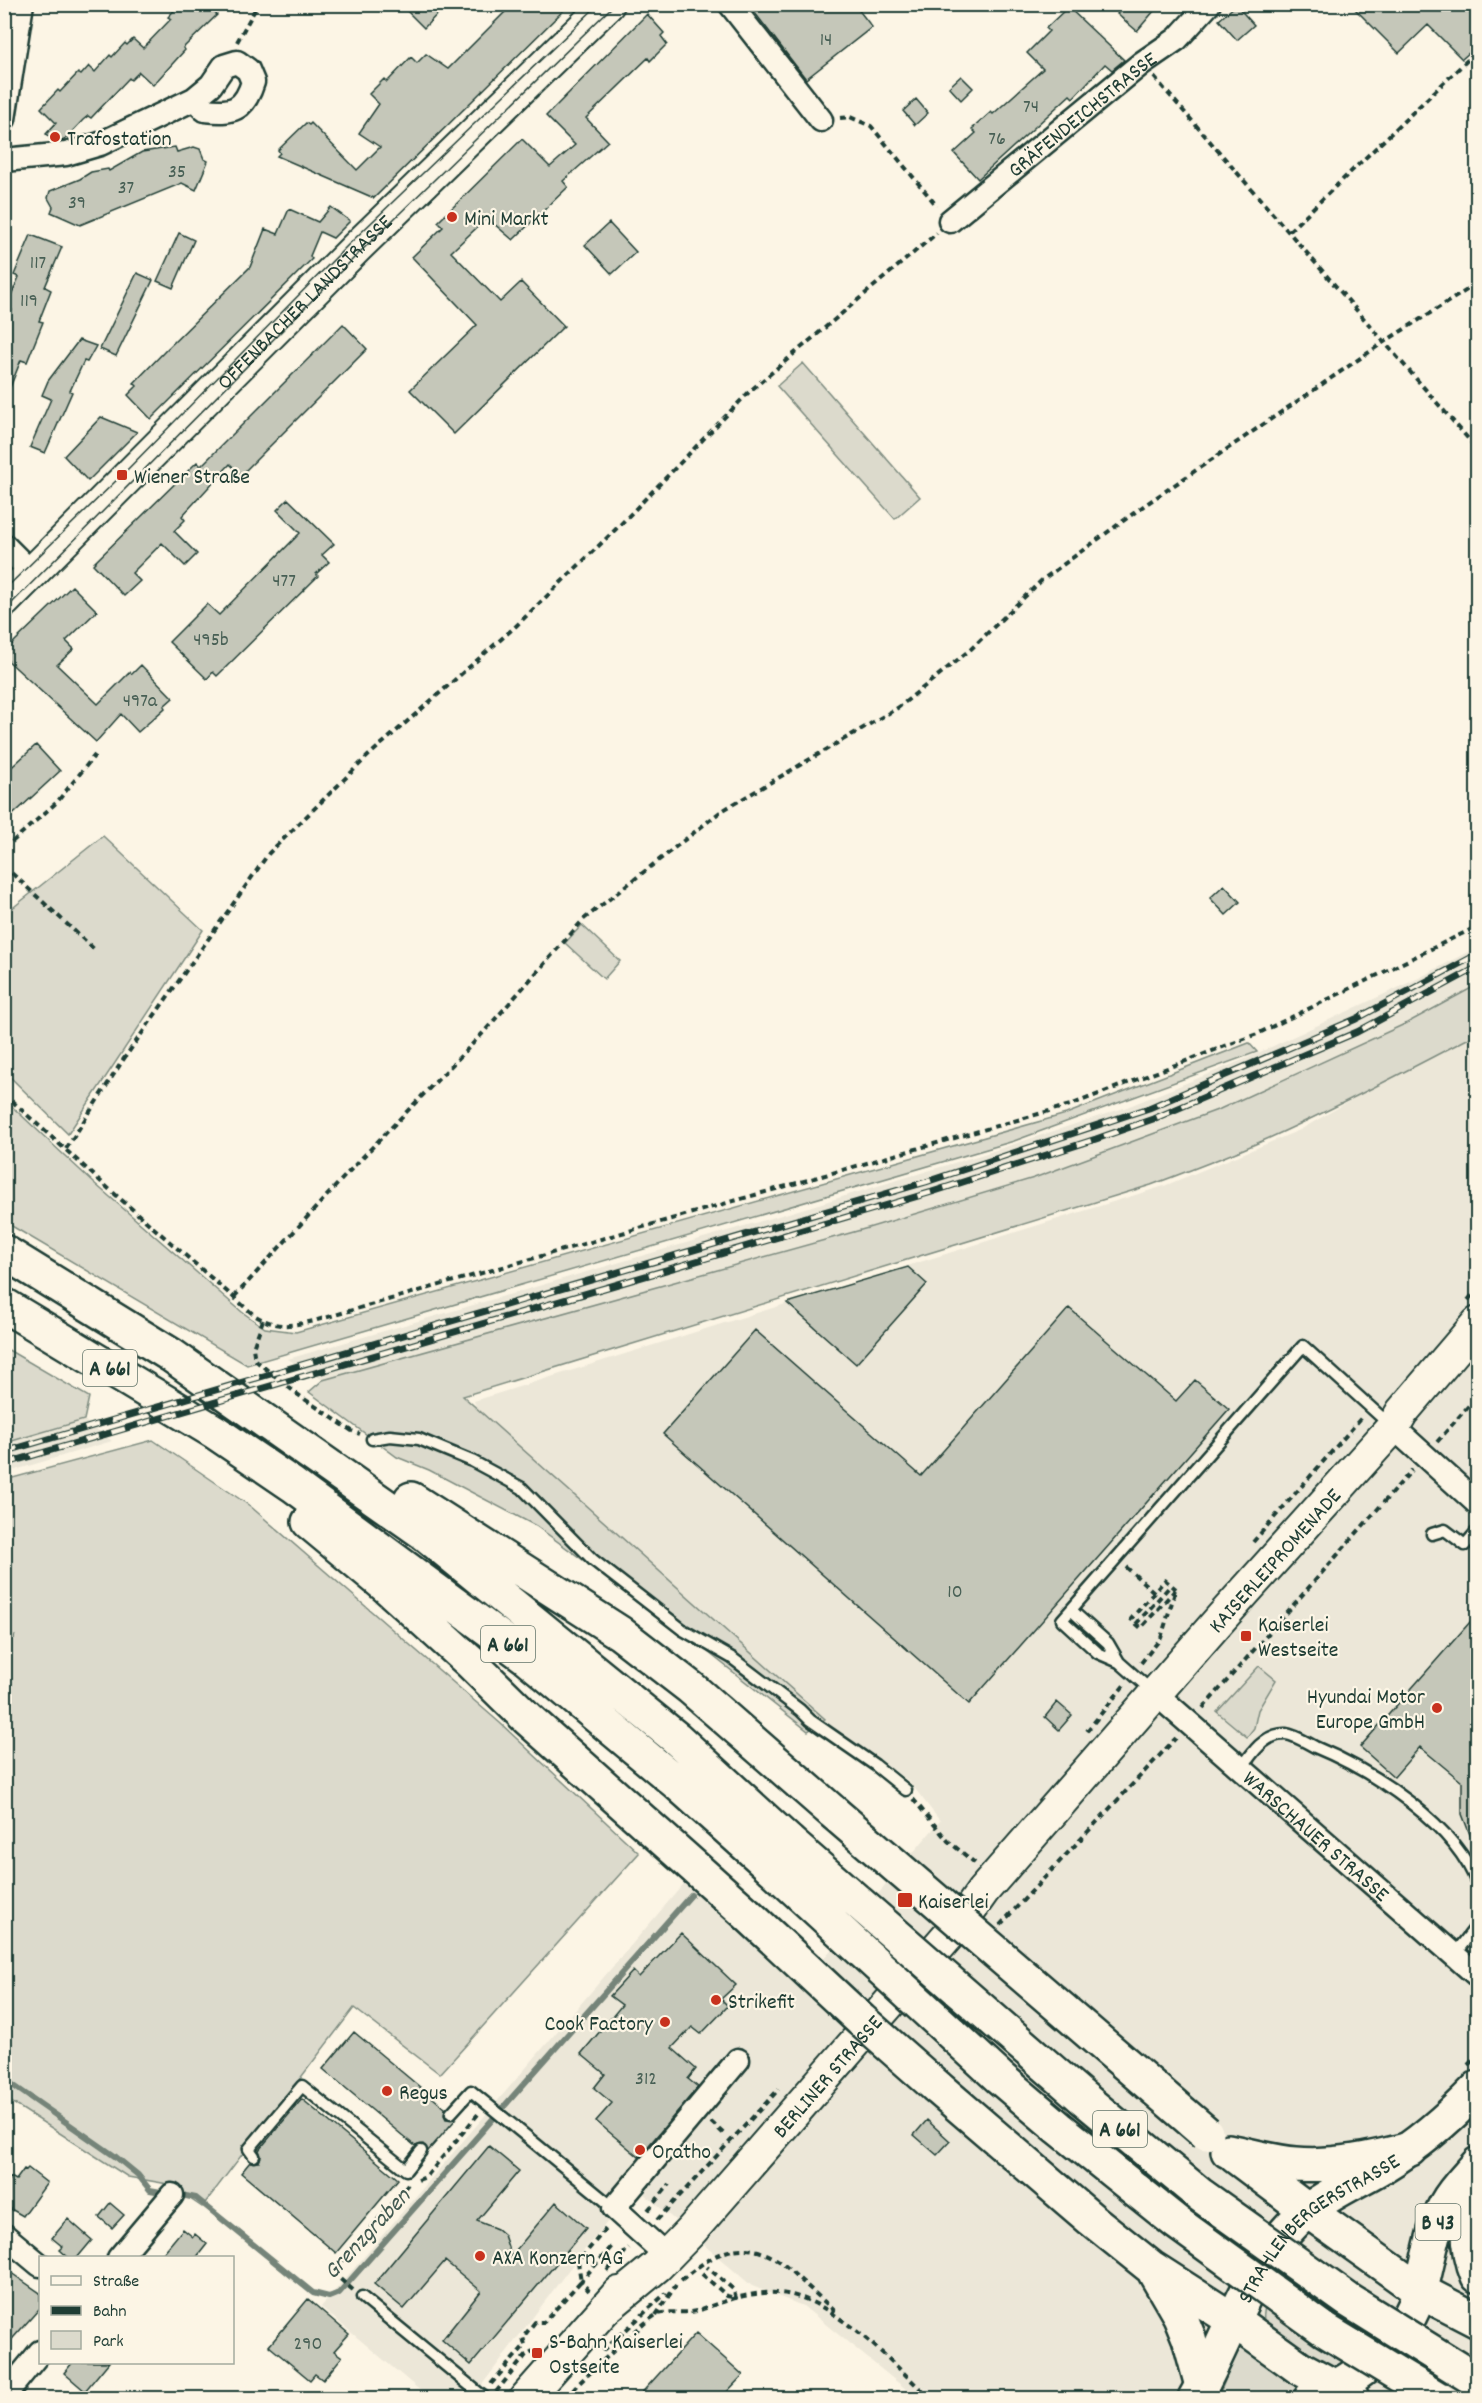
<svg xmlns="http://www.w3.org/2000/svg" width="1482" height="2403" viewBox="0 0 1482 2403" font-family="Dekko,sans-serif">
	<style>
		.built { fill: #ece7d8 }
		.green { fill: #dcdacc; stroke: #7e8c80; stroke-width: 1.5 }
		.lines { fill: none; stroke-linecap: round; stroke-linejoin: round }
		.stream { stroke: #758479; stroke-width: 6 }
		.building { fill: #c5c7b9; stroke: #1f3d34; stroke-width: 1.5 }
		.lane-casing { stroke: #1f3d34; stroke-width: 15 }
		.street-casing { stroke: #1f3d34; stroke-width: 27 }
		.secondary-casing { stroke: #1f3d34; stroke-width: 36 }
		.primary-casing { stroke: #1f3d34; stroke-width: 38 }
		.highway-casing { stroke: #1f3d34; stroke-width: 38 }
		.path { stroke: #1f3d34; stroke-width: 4; stroke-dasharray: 6 4.5; stroke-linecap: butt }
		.lane { stroke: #fcf5e5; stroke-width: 10 }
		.street { stroke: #fcf5e5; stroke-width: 22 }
		.secondary { stroke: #fcf5e5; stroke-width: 32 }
		.primary { stroke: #fcf5e5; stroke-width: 33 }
		.highway { stroke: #fcf5e5; stroke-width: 33 }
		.tram { stroke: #1f3d34; stroke-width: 1.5 }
		.rail-casing { stroke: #1f3d34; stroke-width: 7 }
		.rail { stroke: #fcf5e5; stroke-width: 4.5; stroke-dasharray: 14; stroke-linecap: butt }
		.highway-bridge-casing { stroke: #1f3d34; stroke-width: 38; stroke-linecap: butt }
		.highway-bridge { stroke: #fcf5e5; stroke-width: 33 }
		.poi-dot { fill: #c8321e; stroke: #fcf5e5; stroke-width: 2 }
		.labels { text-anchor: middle; stroke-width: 4.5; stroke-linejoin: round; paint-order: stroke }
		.number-label { font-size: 20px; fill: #486055 }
		.shield { fill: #fcf5e5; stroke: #617469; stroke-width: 1.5 }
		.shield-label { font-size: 21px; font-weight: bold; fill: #1f3d34 }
		.street-label { font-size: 22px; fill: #1f3d34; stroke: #fcf5e5 }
		.poi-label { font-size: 22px; fill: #1f3d34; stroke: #fcf5e5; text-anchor: start }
		.water-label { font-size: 24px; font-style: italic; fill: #435a51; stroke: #fcf5e5 }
	</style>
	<rect width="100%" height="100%" fill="#fcf5e5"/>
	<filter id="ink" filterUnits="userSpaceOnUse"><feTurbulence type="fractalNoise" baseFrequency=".0167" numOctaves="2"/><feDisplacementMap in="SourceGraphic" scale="12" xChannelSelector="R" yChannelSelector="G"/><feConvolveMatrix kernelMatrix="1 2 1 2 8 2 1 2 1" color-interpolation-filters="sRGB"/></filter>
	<g filter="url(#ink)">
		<!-- built -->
		<path class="built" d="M1477 947V985L1407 1023 1220 1109 1034 1178 868 1228 323 1380 288 1359 792 1212 987 1153 1127 1107 1243 1060 1419 978Z
			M1477 1026V2398H917L803 2306 752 2286 636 2187 576 2260 472 2398H429L321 2307 687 1880 802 1984 940 1821 909 1781 820 1724 487 1441 474 1401 1164 1186 1300 1130Z
			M84 1420 112 1441 5 1473V1443Z"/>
		<!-- green -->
		<path class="green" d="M803 363 920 497 895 519 777 386Z
			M103 836 203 930 68 1134 5 1072V914Z
			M582 925 620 961 604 979 565 943Z
			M1477 985V1034C1411 1068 1346 1103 1278 1134 1237 1153 1194 1169 1151 1185L463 1396 825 1719 808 1731 685 1634 536 1526 429 1470 397 1457 309 1392 323 1380 868 1228 1034 1178 1220 1109 1407 1023Z
			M1249 1043 1257 1052 1014 1141 247 1365 5 1222V1100L94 1183 242 1312 265 1328 296 1332 1066 1114Z
			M5 1348 89 1397 84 1420 5 1443Z
			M153 1440 250 1506 500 1723 639 1853 440 2074 354 2008 202 2207 168 2184 128 2177 5 2098V1480Z
			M1259 1666 1276 1680 1258 1710 1254 1728 1247 1737 1217 1712Z
			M1266 2305 1347 2360C1341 2368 1337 2369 1328 2368 1314 2360 1280 2343 1270 2332 1263 2325 1262 2314 1266 2305Z
			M1240 2343 1305 2386 1275 2398H1218Z"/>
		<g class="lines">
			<!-- stream -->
			<path class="stream" d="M4 2079 116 2157 138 2175 150 2190 166 2193
				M176 2194 196 2198 313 2293 329 2297 339 2293 691 1895"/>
		</g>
		<!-- building -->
		<path class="building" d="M180 4H206L217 15 183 48 185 50 153 85 139 72 131 80 129 78 91 118 88 116 83 120 64 140 54 142 46 134 56 123 41 108 58 90 60 92 78 73 81 75 89 66 95 72 110 55 112 57 125 43 127 45 133 39 143 48 171 19 168 17Z
			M400 4H447L424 28Z
			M513 4H570L374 198 277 156 280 153 278 150 306 123 309 125 311 123 357 170 380 147 359 133 379 104 369 94 384 79 387 82 411 57 417 63 426 54 448 69Z
			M748 4H854L872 27 806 79Z
			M1125 4H1147L1154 11 1137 31 1117 14Z
			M1350 4H1478V45L1462 59 1428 25 1399 53Z
			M1236 5 1254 25 1237 40 1219 20Z
			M1068 7 1124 60 1112 70 1105 64 1073 98 1070 95 978 179 954 153 976 133 972 129 991 112 993 114 1043 69 1027 53 1049 31 1046 28Z
			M647 14 664 33 661 36 667 44 650 61 648 58 586 118 608 141 563 181 568 187 513 240 487 218 451 252 500 302 521 282 564 326 454 434 410 390 477 325 412 257 443 227 438 222 522 139 550 167 575 145 546 116Z
			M961 76 973 88 961 100 949 87Z
			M916 99 928 113 915 125 903 111Z
			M175 147 177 152 194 147 200 149 204 159 208 161 196 190 182 183 80 225 51 212 53 207 48 198 50 191 80 179 91 172 108 169 109 171 142 152Z
			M331 207 350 221 333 238 320 232 310 256 312 259 151 419 128 395 137 386 134 383 165 351 250 267 265 229 278 234 289 209 318 222Z
			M609 223 636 252 612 274 585 245Z
			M179 233 194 240 173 288 157 281Z
			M31 235 62 247 45 287 51 290 39 321 43 322 27 362 21 360 5 400 4 328 12 310 6 307 19 277 14 275Z
			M137 273 153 280 116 356 100 349Z
			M343 324 367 349 241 475 230 464 182 516 185 520 174 531 197 554 185 566 162 543 132 573 140 581 124 596 93 564 197 462 201 466Z
			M79 340 96 346 87 362 84 361 70 391 72 392 45 453 30 447 51 399 42 395 48 381Z
			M101 417 137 432 88 481 64 456Z
			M288 499 334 544 322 555 329 562 316 574 318 576 217 676 213 672 207 679 169 642 207 604 219 615 300 533 277 510Z
			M72 586 97 611 66 641 74 649 57 665 98 704 130 672 132 674 141 665 173 698 164 706 165 708 138 732 121 714 96 742 4 657V653L15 641Z
			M36 745 60 771 4 823V774Z
			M1224 885 1240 902 1226 915 1210 898Z
			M908 1267 927 1284 856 1364 787 1303Z
			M1069 1308 1176 1401 1195 1380 1229 1409 969 1704 663 1434 755 1330 921 1476Z
			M1478 1613V1850H1476L1462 1814V1782L1420 1747 1394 1777 1360 1747Z
			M1057 1702 1072 1715 1059 1730 1045 1717Z
			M681 1933 736 1985 721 1999 728 2006 701 2034 692 2027 672 2048 696 2069 688 2079 698 2087 639 2157 596 2121 612 2103 594 2088 605 2074 581 2054 622 2005 610 1996 633 1971 639 1977Z
			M354 2032 445 2108 444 2115 446 2119H456L428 2151 423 2144 415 2146 323 2069Z
			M302 2099 398 2179 336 2253 241 2173 250 2162H259L261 2156 259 2150Z
			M927 2120 950 2141 937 2155 914 2135Z
			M489 2146 519 2171 477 2221 497 2229 504 2235 511 2256 556 2202 586 2228 471 2365 442 2340 481 2291 445 2261 404 2309 374 2284Z
			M28 2168 47 2183 23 2216 4 2205V2186L11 2177 16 2180 24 2169 26 2170Z
			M110 2203 124 2215 112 2228 99 2217Z
			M68 2219 92 2240 77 2258H69L60 2250 63 2247 52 2238Z
			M183 2229 193 2237 195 2234 207 2244 196 2258H159Z
			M4 2268 40 2293V2308L4 2348Z
			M308 2299 349 2334 334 2351 342 2357 323 2380 315 2374 310 2380 269 2346Z
			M696 2333 743 2375 721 2398H637Z
			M73 2362H109L85 2391 64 2373Z"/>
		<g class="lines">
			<!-- lane casing -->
			<g class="lane-casing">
				<path id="lane" d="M372 1439 390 1436 419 1439 472 1461 522 1488 593 1560 683 1630 732 1658 800 1710 810 1720 875 1765 906 1790
					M1432 1534 1445 1530 1465 1545 1478 1530
					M1071 1610 1108 1643 1119 1662
					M1153 1692 1119 1662 1098 1653 1062 1620 1303 1346 1390 1425
					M1241 1769C1251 1754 1265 1733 1286 1734 1295 1735 1307 1743 1315 1747 1373 1771 1457 1825 1478 1886
					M1454 1955 1478 1924
					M451 2113 471 2091 614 2208
					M254 2156 249 2149 302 2086 406 2170 421 2151
					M362 2297 485 2398"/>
			</g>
			<!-- street casing -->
			<g class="street-casing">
				<g id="street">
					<path d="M730 4 821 120"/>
					<path d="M4 119 22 4"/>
					<path d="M4 160 66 154 100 144 194 99 211 85 224 66 237 62 248 70 253 82C244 111 232 113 205 110L194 99"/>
					<path id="s1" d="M950 221 1142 63 1177 39 1209 4"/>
					<path d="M4 545 32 573"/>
					<path d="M1393 1427 1478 1504"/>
					<path id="s2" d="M1156 1694 1478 1976"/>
					<path d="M4 2235 40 2265"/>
					<path d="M667 2256 614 2208 738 2060"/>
					<path d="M119 2258 172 2195"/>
					<path d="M4 2396 40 2352"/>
				</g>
			</g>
			<!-- secondary casing -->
			<g class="secondary-casing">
				<g id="secondary">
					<path id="s3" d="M4 601 357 247 608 4"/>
					<path id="s4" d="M606 2308 657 2266 691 2231 966 1915 983 1891 1222 1617 1393 1427 1402 1412 1478 1323"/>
					<path d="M526 2398 619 2293"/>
				</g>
			</g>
			<!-- primary casing -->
			<g class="primary-casing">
				<g id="primary">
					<path d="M1308 2211 1420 2291"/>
					<path d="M1233 2320 1300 2368 1337 2388"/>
					<path id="s5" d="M1195 2398C1230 2337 1251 2257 1307 2211 1331 2192 1360 2180 1386 2164 1421 2143 1449 2118 1478 2088"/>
					<path d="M1311 2398C1361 2379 1406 2341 1421 2288 1429 2260 1432 2229 1446 2204 1454 2189 1467 2177 1478 2164"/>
				</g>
			</g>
			<!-- highway casing -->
			<g class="highway-casing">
				<path id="highway" d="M4 1252 171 1355 424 1533 676 1738 789 1842
					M4 1305 215 1432 293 1485 526 1657 677 1783 772 1868
					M411 1499 620 1633 691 1688 833 1812
					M309 1522 386 1586 470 1662 527 1718 746 1913
					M937 2087 1091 2219 1152 2268 1233 2320
					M1228 2151C1250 2155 1273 2162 1296 2164 1335 2167 1372 2159 1410 2149
					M1235 2156 1308 2211
					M1478 2171C1468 2205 1464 2243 1478 2276
					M1155 2273 1180 2316 1189 2338 1202 2386
					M1420 2291 1478 2321
					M1337 2388 1352 2398"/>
			</g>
			<!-- path -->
			<path class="path" d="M237 42 258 4
				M1154 77 1478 450
				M840 118 850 117 871 126 937 206
				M1289 231 1478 50
				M4 631 10 624
				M4 849 57 802 95 755
				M4 866 94 949
				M4 1094 109 1189 254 1315C278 1329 288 1326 314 1321L1070 1105 1257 1034 1478 926
				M66 1149 123 1060 269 853 368 756 516 626 615 530 750 391 937 233
				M234 1297 356 1164 482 1034 584 919 720 812 899 707 971 649 1042 580 1145 505 1384 342 1478 283
				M1468 1300 1478 1289
				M263 1320 253 1348 255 1360 297 1394 352 1431 360 1434
				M1437 1442 1478 1395
				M1253 1542 1362 1417
				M1126 1567 1154 1592
				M1136 1624 1171 1585
				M4 1635 15 1637
				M1141 1663 1161 1638 1176 1589 1141 1628 1131 1619 1165 1580 1176 1589
				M1203 1708 1412 1470
				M1087 1731 1126 1683
				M913 1799 948 1841 975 1863
				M1000 1925 1176 1738
				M1468 2065 1478 2055
				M711 2122 724 2134
				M418 2180 426 2177 479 2113
				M648 2210 670 2184
				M657 2220 779 2089
				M607 2271 629 2248
				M702 2274 727 2296 736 2298 733 2289 707 2267
				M681 2280C714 2253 742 2235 782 2263L838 2314
				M353 2290 333 2273 408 2184
				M589 2291 581 2281 614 2244
				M656 2315 676 2285
				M603 2351 666 2293
				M491 2384 525 2345 523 2337 535 2322H544L581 2281 578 2262 608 2226
				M496 2392 526 2355 533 2351
				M566 2398 575 2387C588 2375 647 2318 658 2314 672 2310 689 2315 703 2309 727 2300 753 2291 779 2293 831 2296 892 2363 930 2398"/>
			<!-- lane -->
			<use href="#lane" class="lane"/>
			<!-- street -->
			<use href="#street" class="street"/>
			<!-- secondary -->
			<use href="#secondary" class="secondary"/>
			<!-- primary -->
			<use href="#primary" class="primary"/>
			<!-- highway -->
			<use href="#highway" class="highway"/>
			<!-- tram -->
			<path class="tram" d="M4 590 122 475 348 245 599 4
				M4 611 361 251 615 4"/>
			<!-- rail casing -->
			<g class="rail-casing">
				<path id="rail" d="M4 1452 926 1182 1149 1108 1356 1019 1478 954
					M4 1464 932 1192 1096 1139 1153 1119 1357 1032 1478 967"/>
			</g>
			<!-- rail -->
			<use href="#rail" class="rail"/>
			<!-- highway-bridge casing -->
			<g class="highway-bridge-casing">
				<path id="highway-bridge" d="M833 1812 1206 2133
					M789 1842 1082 2097 1199 2194 1348 2300 1478 2381
					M772 1868 999 2077 1059 2128 1176 2222 1325 2330 1437 2398
					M746 1913 861 2020 937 2087"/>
			</g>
			<!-- highway-bridge -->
			<use href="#highway-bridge" class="highway-bridge"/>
		</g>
	</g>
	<!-- markers -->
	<g class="poi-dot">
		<circle cx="55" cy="137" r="6"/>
		<circle cx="452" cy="217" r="6"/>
		<rect x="116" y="469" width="12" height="12" rx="3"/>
		<rect x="1240" y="1630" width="12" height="12" rx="3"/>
		<circle cx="1437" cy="1708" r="6"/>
		<rect x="897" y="1892" width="16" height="16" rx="3"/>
		<circle cx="716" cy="2000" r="6"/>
		<circle cx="665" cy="2022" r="6"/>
		<circle cx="387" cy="2091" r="6"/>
		<circle cx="640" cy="2150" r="6"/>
		<circle cx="480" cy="2256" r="6"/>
		<rect x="531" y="2347" width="12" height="12" rx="3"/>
	</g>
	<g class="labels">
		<!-- number labels -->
		<g class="number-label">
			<text x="826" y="45">14</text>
			<text x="1031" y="112">74</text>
			<text x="997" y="144">76</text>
			<text x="177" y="177">35</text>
			<text x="126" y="193">37</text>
			<text x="77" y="208">39</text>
			<text x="38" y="268">117</text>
			<text x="29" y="306">119</text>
			<text x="284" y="586">477</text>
			<text x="211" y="645">495b</text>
			<text x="140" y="706">497a</text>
			<text x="955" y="1597">10</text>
			<text x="646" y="2084">312</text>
			<text x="308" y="2349">290</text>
		</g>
		<!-- shield labels -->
		<g class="shield">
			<rect x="83" y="1350" width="54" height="36" rx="4.5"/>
			<rect x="481" y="1626" width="54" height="36" rx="4.5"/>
			<rect x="1093" y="2111" width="54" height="36" rx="4.5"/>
			<rect x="1415.5" y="2204" width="45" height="36" rx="4.5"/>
		</g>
		<g class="shield-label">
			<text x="110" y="1375">A 661</text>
			<text x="508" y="1651">A 661</text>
			<text x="1120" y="2136">A 661</text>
			<text x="1438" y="2229">B 43</text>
		</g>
		<!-- street labels -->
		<g class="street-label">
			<text dy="8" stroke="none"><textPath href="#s1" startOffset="170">GRÄFENDEICHSTRASSE</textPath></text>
			<text dy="8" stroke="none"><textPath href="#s3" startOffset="424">OFFENBACHER LANDSTRASSE</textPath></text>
			<text dy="8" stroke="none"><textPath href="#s4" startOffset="1004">KAISERLEIPROMENADE</textPath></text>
			<text dy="8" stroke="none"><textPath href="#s2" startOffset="214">WARSCHAUER STRASSE</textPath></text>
			<text dy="8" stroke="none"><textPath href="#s4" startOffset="321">BERLINER STRASSE</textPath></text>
			<text dy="8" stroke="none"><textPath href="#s5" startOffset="216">STRAHLENBERGERSTRASSE</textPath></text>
		</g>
		<!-- poi labels -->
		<g class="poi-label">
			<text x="67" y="145">Trafostation</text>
			<text x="464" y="225">Mini Markt</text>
			<text x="134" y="483">Wiener Straße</text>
			<text x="1258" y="1631">Kaiserlei<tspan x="1258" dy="25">Westseite</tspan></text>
			<text x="1425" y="1703" text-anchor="end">Hyundai Motor<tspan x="1425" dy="25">Europe GmbH</tspan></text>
			<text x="918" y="1908">Kaiserlei</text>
			<text x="728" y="2008">Strikefit</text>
			<text x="653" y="2030" text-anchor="end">Cook Factory</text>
			<text x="399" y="2099">Regus</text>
			<text x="652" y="2158">Oratho</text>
			<text x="492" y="2264">AXA Konzern AG</text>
			<text x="549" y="2348">S-Bahn Kaiserlei<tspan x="549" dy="25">Ostseite</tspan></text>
		</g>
		<!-- water labels -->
		<g class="water-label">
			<text transform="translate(366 2233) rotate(-47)" y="8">Grenzgraben</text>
		</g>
	</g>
	<!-- margin -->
	<rect width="1482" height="2403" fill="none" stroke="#fcf5e5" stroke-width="24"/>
	<rect x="12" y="12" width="1458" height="2379" fill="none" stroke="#1f3d34" stroke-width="2" filter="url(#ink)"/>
	<!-- legend -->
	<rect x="39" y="2256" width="195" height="108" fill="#fcf5e5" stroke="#a4ab9e" stroke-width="1.5"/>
	<rect x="51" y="2276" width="30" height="9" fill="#fcf5e5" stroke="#a4ab9e" stroke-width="1.5"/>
	<text x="93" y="2286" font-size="18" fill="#1f3d34">Straße</text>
	<rect x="51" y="2306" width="30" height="9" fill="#1f3d34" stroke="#a4ab9e" stroke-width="1.5"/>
	<text x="93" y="2316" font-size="18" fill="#1f3d34">Bahn</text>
	<rect x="51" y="2331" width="30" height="18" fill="#dcdacc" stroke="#a4ab9e" stroke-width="1.5"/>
	<text x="93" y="2346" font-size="18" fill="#1f3d34">Park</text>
</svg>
